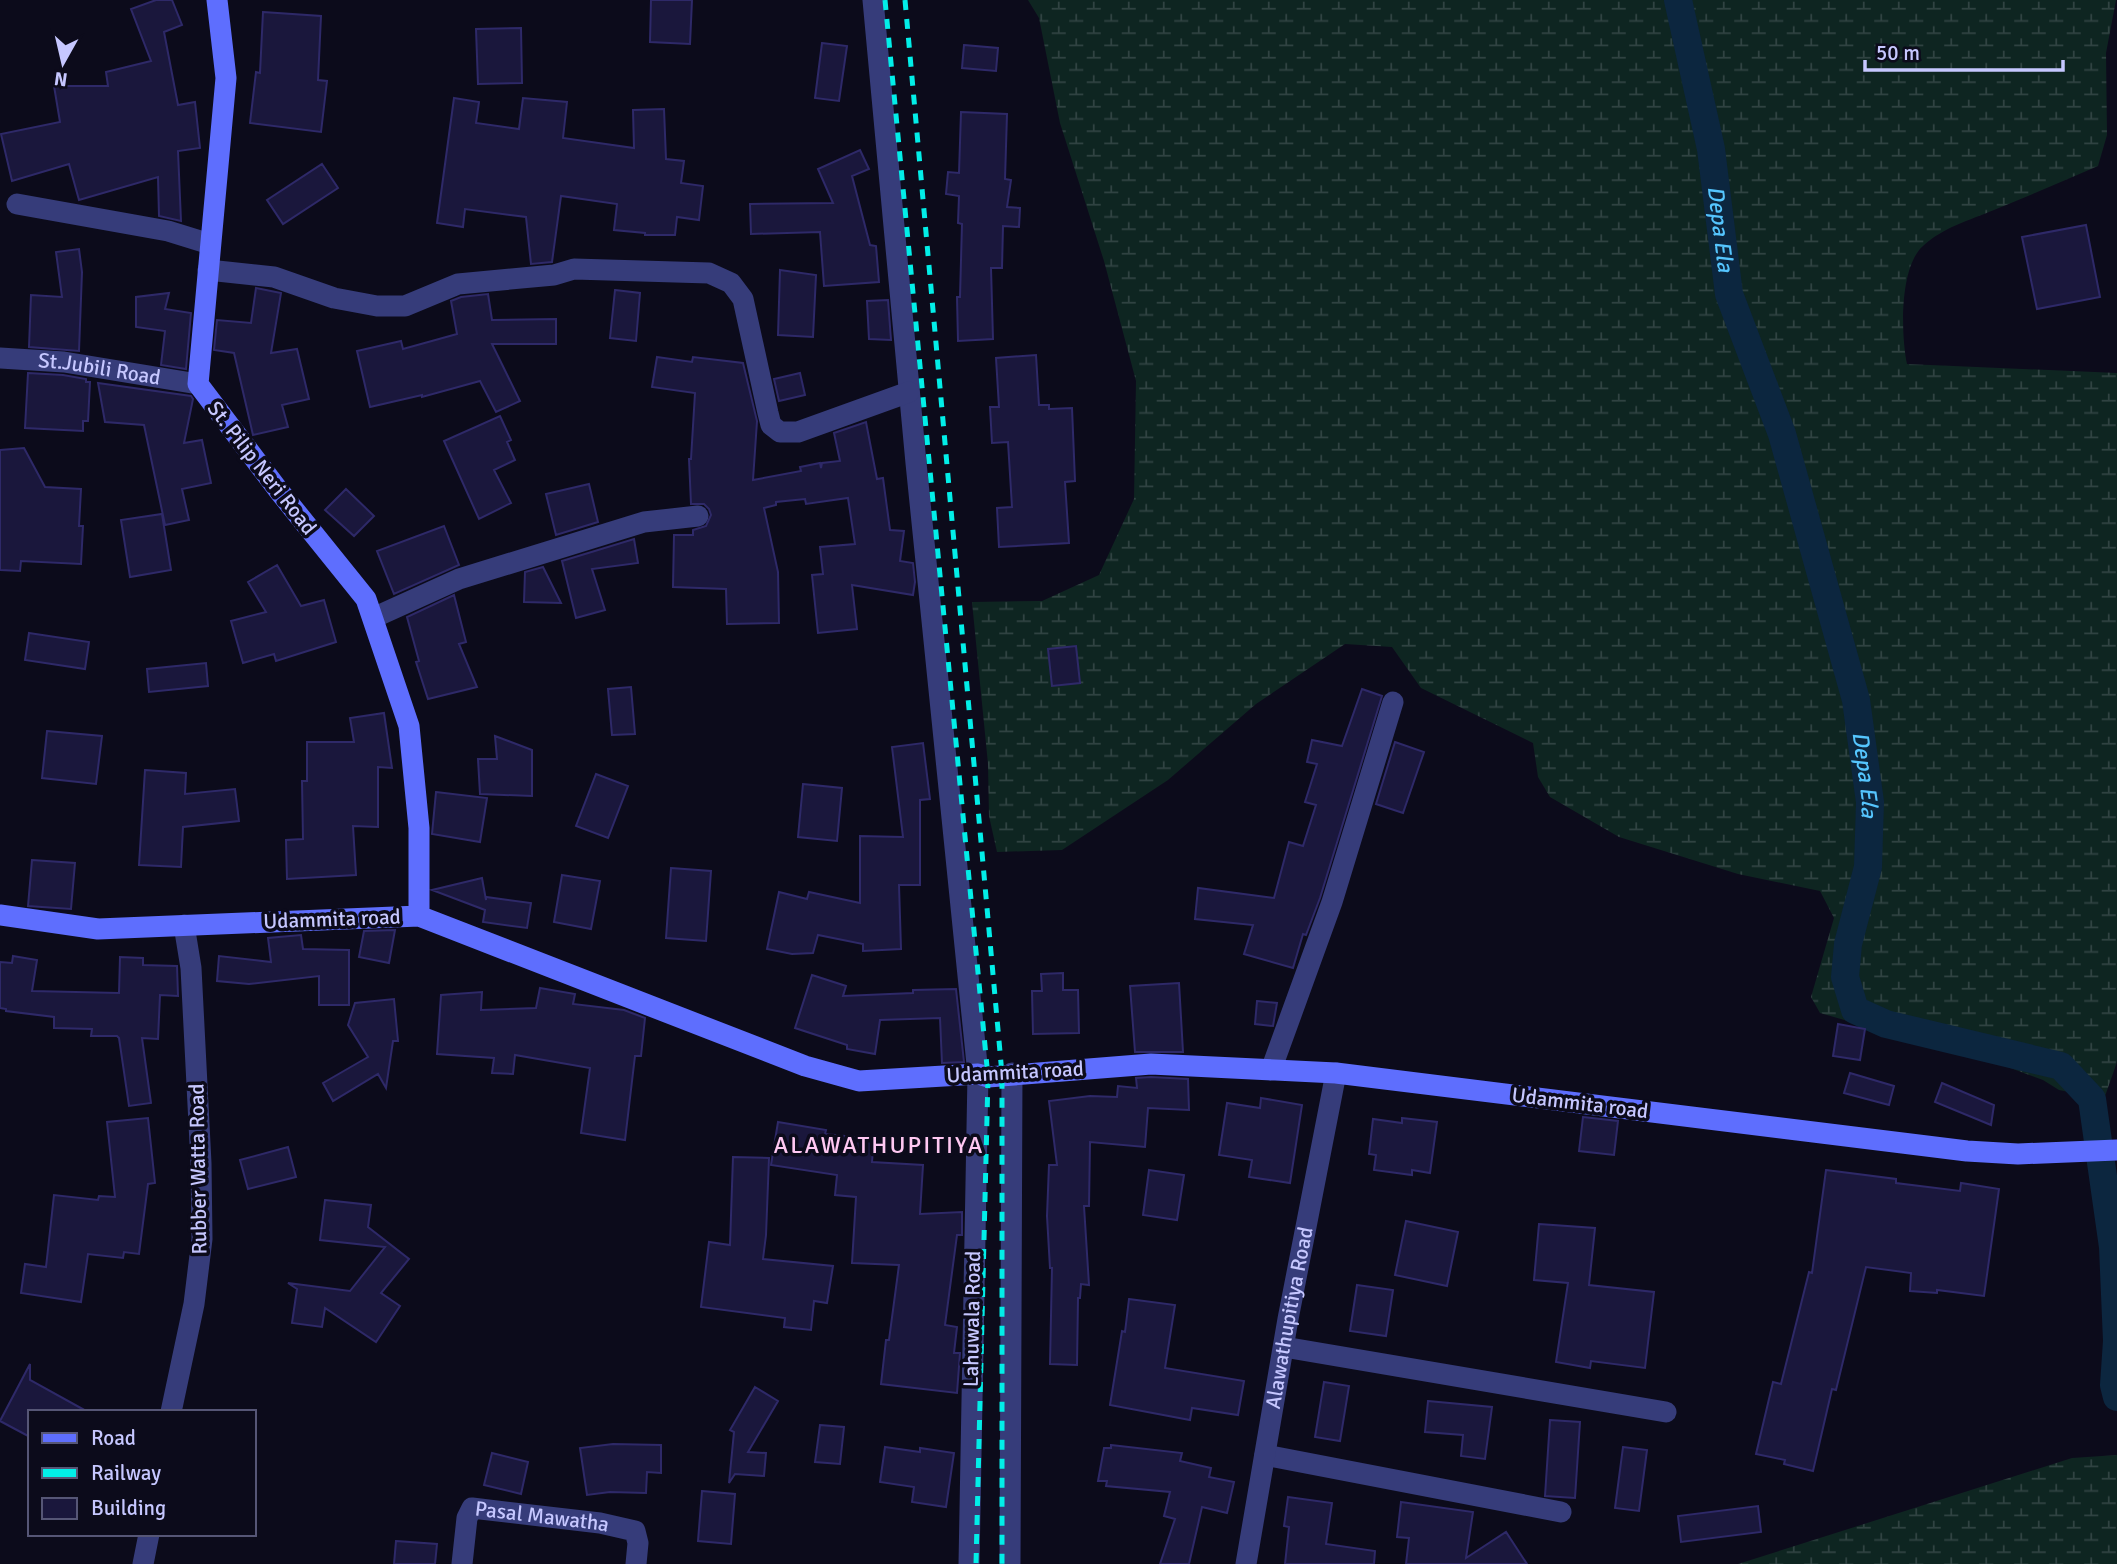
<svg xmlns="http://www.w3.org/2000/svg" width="2117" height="1564" viewBox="0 0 2117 1564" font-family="Signika,sans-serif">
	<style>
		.wetland { fill: url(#wetland-marsh) }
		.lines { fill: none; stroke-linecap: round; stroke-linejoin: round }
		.canal { stroke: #0c263f; stroke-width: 28 }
		.building { fill: #1a173c; stroke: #2e2968; stroke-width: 2 }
		.street { stroke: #363c7a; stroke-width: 21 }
		.secondary { stroke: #5e6efe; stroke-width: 21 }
		.rail { stroke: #02eee8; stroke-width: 5; stroke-dasharray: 10 9; stroke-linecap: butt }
		.labels { text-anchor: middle; stroke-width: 7; stroke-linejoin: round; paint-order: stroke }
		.street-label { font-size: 21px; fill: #c6c7ff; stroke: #0c0b1b }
		.water-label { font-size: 23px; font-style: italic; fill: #55c5fe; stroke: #0c0b1b }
		.quarter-label { font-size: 24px; letter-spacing: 2px; fill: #ffc8f2; stroke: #0c0b1b }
	</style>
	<defs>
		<pattern id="wetland-marsh" width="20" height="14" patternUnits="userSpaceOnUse" patternTransform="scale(1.75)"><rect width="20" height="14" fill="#0e2521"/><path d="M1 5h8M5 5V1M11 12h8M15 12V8" fill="none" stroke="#304342"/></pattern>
	</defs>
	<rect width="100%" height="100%" fill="#0c0b1b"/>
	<!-- wetland -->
	<path class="wetland" d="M1028 0H2116L2106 53 2107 135 2098 166C2063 181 2029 196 1994 210 1970 220 1942 228 1923 246 1899 267 1901 336 1907 364L2117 373V1062L2104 1099 2059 1090 2043 1080 2005 1066 1820 1013 1811 997 1834 918 1820 891 1738 874 1619 837 1550 797 1538 777 1533 743 1421 688 1392 647 1345 644 1256 704 1168 780 1062 850 997 852 989 816 988 764 972 602 1042 601 1099 575 1134 499 1136 381 1104 261 1060 123 1039 18Z
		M2117 1455V1564H1738L2072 1458Z"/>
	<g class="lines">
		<!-- canal -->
		<path class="canal" id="s1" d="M1678 0 1711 149 1729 294 1782 434 1856 700 1870 802 1868 867 1848 944 1845 977 1855 1010 1886 1024 2061 1066 2092 1099 2113 1247 2117 1341 2114 1385 2117 1397"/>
	</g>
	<!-- building -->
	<path class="building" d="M156 0H172L182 25 164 32 178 105 195 102 200 148 178 151 181 221 159 216 158 177 79 200 69 164 12 181 1 134 60 122 54 86H108L106 72 151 61 131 9Z
		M651 0H692L690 44 650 42Z
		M263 12 321 16 318 80 327 81 321 132 250 123 256 72 260 73Z
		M521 28 522 83 478 84 476 29Z
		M822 43 847 46 839 101 815 98Z
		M964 45 998 48 996 71 962 68Z
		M454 98 479 102 476 123 519 129 523 98 567 102 563 138 634 148 633 110 664 109 666 159 684 161 681 183 703 186 699 220 677 217 675 235H645V233L614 230 617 204 561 196 552 262 531 264 526 217 465 209 463 227 437 223Z
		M961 112 1007 114 1005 179 1011 180 1007 207 1020 208 1019 227 1003 226 1002 268H991L993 339 958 341 957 297H960L962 224 958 223 959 196 946 194 948 172 959 173Z
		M860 150 869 169 852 176 870 245 876 246 879 282 824 286 820 232 751 234 750 204 833 203 818 169Z
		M322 164 338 188 283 224 267 200Z
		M2086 225 2100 297 2037 309 2022 237Z
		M79 249 82 272 79 351 29 347 31 295 62 297 56 252Z
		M780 270 816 275 813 337 778 335Z
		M256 288 281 293 271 353 297 349 309 399 282 405 288 427 253 435 234 353 214 350 217 320 251 323Z
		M615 290 640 293 636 341 610 338Z
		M169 293 165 309 191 313 186 369 161 365 165 331 136 327V297Z
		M488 294 492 320 556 319V344H492L520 401 496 412 480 381 422 397V395L370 407 357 351 401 341 403 349 457 334 451 301 461 297Z
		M888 300 891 340 869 339 867 301Z
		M1036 355 1039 405H1049V409L1072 408 1075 481 1065 482 1069 543 999 547 997 508 1012 507 1008 442 992 443 990 407H999L996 358Z
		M657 357 692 362 693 357 743 363 757 421 753 480 801 471 800 467 820 463 821 468 822 463 840 461 834 433 866 422 877 479 883 478 890 530 904 531 900 561 913 563 915 582 913 595 852 585 857 629 818 633 812 575 823 574 820 547 855 544 848 498 806 504 805 499 776 502V505L764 508 778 572 779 623 727 624 726 589 673 587 674 535H693V530L706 526 711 515 709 509 704 504H691L689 459H691L695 393 652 387Z
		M28 373 63 375 86 379V382H90L88 421H83V431L25 428Z
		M800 373 805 395 779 401 774 379Z
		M98 383 191 396 193 399 184 443 202 440 211 483 182 489 189 520 165 525 144 425 105 422Z
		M500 416 511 440 507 442 515 460 494 470 511 503 479 519 444 441Z
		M24 448 45 487 81 489 79 526H83L81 564 21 561 20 571 0 570V450Z
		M589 484 598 522 556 535 546 494Z
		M346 489 374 516 354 536 325 510Z
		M162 514 171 570 130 577 121 520Z
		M444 526 459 565 394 594 377 551Z
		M634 539 638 563 592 569 605 610 576 618 562 561Z
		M277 565 301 606 324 600 336 642 276 661 274 654 243 663 231 621 266 612 248 582Z
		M543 567 561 603 524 602 525 572Z
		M454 595 466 642 459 644 477 687 428 699 416 662 419 661 407 617Z
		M29 633 89 642 85 669 25 660Z
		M1076 646 1080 683 1052 686 1048 649Z
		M206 663 208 686 149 692 147 669Z
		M631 687 635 734 612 735 608 689Z
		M1362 689 1382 696 1320 898 1306 935 1303 934 1293 968 1244 954 1253 925 1195 919 1198 888 1274 898 1289 842 1303 846 1316 805 1305 802 1317 764 1307 762 1312 740 1342 746Z
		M384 713 392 768 378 767V827L353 826 356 875 287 879 286 840 303 839 302 781H307V742H354L350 718Z
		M47 731 102 736 96 784 42 778Z
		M495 736 532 750V796L480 794 478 759H497Z
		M1395 742 1424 752 1403 813 1376 804Z
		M923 743 930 799 920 800V885H899L901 949 863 951V944L818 935 813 953 792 954 767 949 779 892 807 899 809 892 860 903V836L903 837 892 747Z
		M145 770 186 773 185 794 235 789 239 821 183 827 181 867 139 865Z
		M596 774 628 786 608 838 576 826Z
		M803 784 842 788 837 841 798 837Z
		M436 792 487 798 480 842 432 834Z
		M32 860 75 863 71 909 28 906Z
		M671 868 711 871 706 941 666 938Z
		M562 875 600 881 591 929 554 922Z
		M482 878 486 900V897L531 903 527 928 483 922 485 910 432 890Z
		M395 930 389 963 359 957 364 931Z
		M301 935 303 949 349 950V1005H319V976L249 984 217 981 219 956 271 962 268 938Z
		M13 956 37 960 32 991 119 993 120 957 143 958V965L177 966 178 996 160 995 158 1039 142 1038 151 1103 129 1106 119 1038 117 1036H91L92 1029 54 1028V1017L6 1011V1009L0 1008V962L12 963Z
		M1063 973V990H1078L1079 1033 1033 1034 1032 991H1042L1041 974Z
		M812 975 846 986 843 996 913 993V990L956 989 964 1062 942 1063 940 1018 880 1020 875 1054 847 1049V1045L795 1028Z
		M1179 983 1183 1052H1135L1130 986Z
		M540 988 575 994 573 1004 624 1010 645 1018 641 1056H635L625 1140 581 1133 590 1068 515 1055 513 1074 492 1073 494 1058 437 1054 441 995 482 992 481 1010 536 1008Z
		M394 999 398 1041H393L386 1088 378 1074 333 1101 323 1083 368 1057 348 1025 355 1003Z
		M1257 1001 1277 1003 1273 1026 1255 1024Z
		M1838 1024 1865 1029 1860 1060 1833 1056Z
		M1850 1073 1894 1086 1889 1105 1844 1093Z
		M1151 1077 1188 1079 1189 1110 1148 1108 1145 1147 1090 1142 1089 1206H1084L1089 1285 1081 1284 1080 1298H1078L1077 1365 1050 1364 1052 1268H1050L1047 1216 1049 1165H1057L1049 1101 1090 1096 1117 1097 1118 1086 1137 1088 1136 1078Z
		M1942 1083 1994 1105 1991 1125 1935 1102Z
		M1261 1098 1302 1105 1290 1183 1249 1177 1252 1160 1219 1155 1227 1103 1260 1108Z
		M1583 1117 1618 1121 1614 1155 1579 1151Z
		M148 1118 155 1183 148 1184 139 1254 124 1252 123 1258 88 1254 81 1302 21 1293 25 1264 46 1267 54 1195 98 1200 99 1196 115 1197 107 1122Z
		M1402 1118 1437 1122 1430 1173 1412 1170V1175L1374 1170 1376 1155 1369 1154 1373 1119 1402 1123Z
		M778 1122 826 1130 825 1134 874 1139 872 1162 923 1165 920 1214 962 1212V1235H957L945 1325 957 1327 954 1353H960L957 1393 881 1384 886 1340H889L899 1265 852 1263 856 1197 835 1195 837 1175 771 1165Z
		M288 1147 296 1177 248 1189 240 1160Z
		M733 1157 769 1158 766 1235 763 1259 833 1266 827 1303 814 1301 811 1330 784 1327 785 1318 701 1307 709 1242 730 1245Z
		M1149 1170 1184 1175 1177 1220 1143 1215Z
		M1826 1170 1896 1179V1183L1960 1191 1961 1183 1999 1189 1984 1296 1937 1290V1293L1910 1291 1911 1273 1866 1267 1836 1390 1832 1389 1813 1471 1784 1464 1785 1460 1756 1454 1773 1382 1781 1384 1809 1272 1812 1273Z
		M325 1200 371 1205 368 1227 409 1259 381 1293 400 1306 376 1342 325 1308 322 1327 292 1323 297 1289 288 1283 350 1291 385 1247 320 1240Z
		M1406 1221 1458 1232 1447 1286 1395 1275Z
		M1539 1224 1595 1228 1589 1285 1654 1292 1645 1368 1591 1361 1590 1368 1556 1362 1568 1283 1534 1280Z
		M1357 1285 1393 1290 1386 1336 1350 1331Z
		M1129 1299 1175 1305 1165 1368 1244 1381 1238 1415 1192 1408 1190 1420 1110 1405 1122 1331 1125 1332Z
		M30 1364V1380L88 1412H30V1437L0 1421Z
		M1324 1382 1349 1386 1340 1441 1315 1437Z
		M755 1387 778 1401 748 1452 766 1453 764 1476 735 1474 729 1483 734 1432 730 1430Z
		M1428 1401 1492 1407 1485 1459 1461 1456 1463 1435 1425 1432Z
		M1550 1420 1580 1422 1575 1498 1545 1496Z
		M820 1425 844 1427 840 1464 815 1462Z
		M613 1444 661 1445V1473L647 1472 646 1493 610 1492 587 1495 580 1448Z
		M1111 1445 1182 1453 1180 1461 1211 1468 1209 1477 1234 1482 1227 1513 1202 1507 1189 1564H1160L1175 1519 1164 1516 1170 1492 1106 1486 1107 1481H1098L1104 1448H1111Z
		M885 1447 920 1452V1448L954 1453 946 1507 912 1502 914 1487 880 1482Z
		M1623 1447 1647 1450 1639 1511 1615 1508Z
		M492 1453 528 1462 521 1494 484 1485Z
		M702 1491 735 1494 731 1544 698 1541Z
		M1288 1497 1332 1503 1326 1544 1375 1551 1374 1564H1285L1289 1527 1284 1526Z
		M1401 1502 1473 1512 1466 1558 1506 1532 1527 1564H1406L1409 1538 1397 1537Z
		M1758 1506 1761 1532 1681 1542 1678 1516Z
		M396 1541 437 1544 435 1564H394Z"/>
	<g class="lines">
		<!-- street -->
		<g class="street">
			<path d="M873 0 916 463 978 1074 969 1564"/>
			<path d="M17 204 168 231 210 244"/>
			<path d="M208 270 274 277 334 298 377 306H405L458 284 554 275 574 269 709 273 731 283 743 299 768 413 771 425 780 432H798L909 392"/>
			<path id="s2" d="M0 358 64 362 198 384"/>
			<path d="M373 618 459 579 644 522 698 516"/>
			<path d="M1271 1070 1332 902 1393 702"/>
			<path d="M1284 1347 1666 1412"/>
			<path d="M171 1412 194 1304 202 1239 201 1163 191 968 184 925"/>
			<path d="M1265 1455 1561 1512"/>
			<path d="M143 1564 149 1534"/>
			<path id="s3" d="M462 1564 467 1518 472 1508 600 1523 635 1531 638 1543 636 1564"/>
			<path d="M1010 1564 1012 1073"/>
			<path id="s4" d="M1246 1564 1288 1319 1336 1073"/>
		</g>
		<!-- secondary -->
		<path class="secondary" d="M217 0 226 78 198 384 279 491 366 599 409 726 419 828V916
			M0 915 98 929 419 916 805 1066 859 1081 978 1074 988 1077 1151 1064 1336 1073 1967 1151 2018 1154 2117 1150"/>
		<!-- rail -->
		<path class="rail" d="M885 0 988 1077 976 1564
			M905 0 1002 1074V1564"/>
	</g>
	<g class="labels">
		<!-- street labels -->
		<g class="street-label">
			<text dy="7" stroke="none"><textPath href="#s2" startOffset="100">St.Jubili Road</textPath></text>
			<text transform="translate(262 468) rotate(52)" y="7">St. Pilip Neri Road</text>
			<text transform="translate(332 919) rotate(-2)" y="7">Udammita road</text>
			<text transform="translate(1015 1072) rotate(-3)" y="7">Udammita road</text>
			<text transform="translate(1580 1103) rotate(7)" y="7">Udammita road</text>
			<text transform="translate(198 1169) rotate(-91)" y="7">Rubber Watta Road</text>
			<text dy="7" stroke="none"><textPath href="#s4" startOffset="250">Alawathupitiya Road</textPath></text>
			<text transform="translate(972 1319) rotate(-89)" y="7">Lahuwala Road</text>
			<text dy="7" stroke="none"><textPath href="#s3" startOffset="128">Pasal Mawatha</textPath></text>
		</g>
		<!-- water labels -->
		<g class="water-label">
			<text dy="8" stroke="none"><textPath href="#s1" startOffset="233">Depa Ela</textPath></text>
			<text dy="8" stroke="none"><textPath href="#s1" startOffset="800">Depa Ela</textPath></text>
		</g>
		<!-- quarter labels -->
		<g class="quarter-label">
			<text x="879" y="1153">ALAWATHUPITIYA</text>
		</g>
	</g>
	<!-- legend -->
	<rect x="28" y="1410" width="228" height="126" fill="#0c0b1b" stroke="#565676" stroke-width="2"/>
	<rect x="42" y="1433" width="35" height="10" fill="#5e6efe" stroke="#565676" stroke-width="2"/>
	<text x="91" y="1445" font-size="21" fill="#c6c7ff">Road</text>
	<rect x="42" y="1468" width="35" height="10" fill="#02eee8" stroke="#565676" stroke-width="2"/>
	<text x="91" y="1480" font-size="21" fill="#c6c7ff">Railway</text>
	<rect x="42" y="1498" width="35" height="21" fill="#1a173c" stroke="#565676" stroke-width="2"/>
	<text x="91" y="1515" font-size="21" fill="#c6c7ff">Building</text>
	<!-- north arrow -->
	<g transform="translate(63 63) rotate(188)" stroke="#0c0b1b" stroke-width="5" paint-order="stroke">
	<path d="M0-5L12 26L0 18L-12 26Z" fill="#c6c7ff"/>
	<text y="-10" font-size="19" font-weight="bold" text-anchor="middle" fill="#c6c7ff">N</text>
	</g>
	<!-- scale -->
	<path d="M1865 60v10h198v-10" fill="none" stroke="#c6c7ff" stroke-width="3.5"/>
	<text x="1876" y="60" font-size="21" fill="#c6c7ff" stroke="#0c0b1b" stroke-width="5" paint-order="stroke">50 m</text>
</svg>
